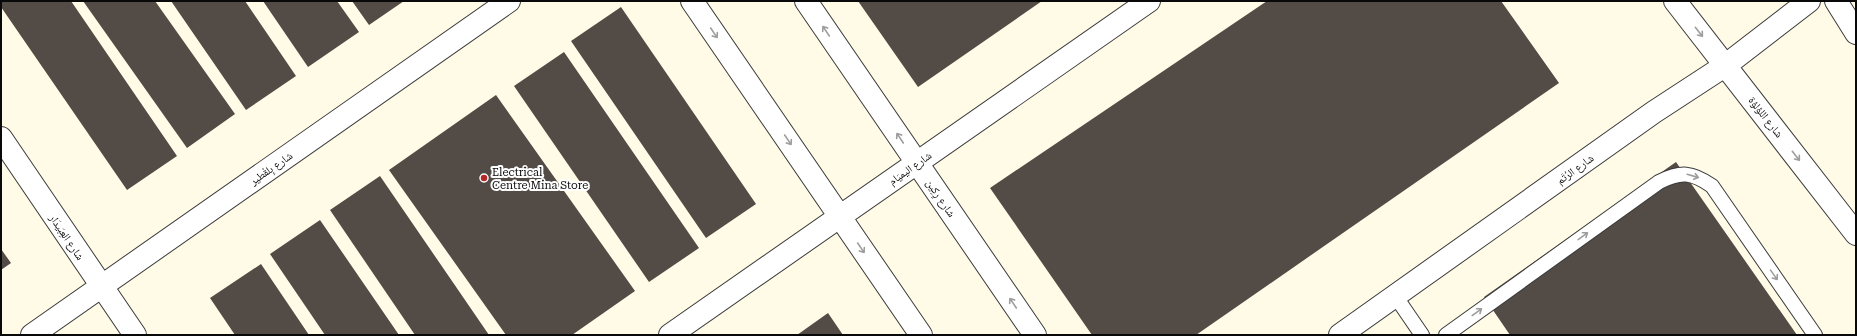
<svg xmlns="http://www.w3.org/2000/svg" width="1857" height="336" viewBox="0 0 1857 336" font-family="'Roboto Serif','Noto Naskh Arabic',serif">
	<style>
		.building { fill: #524b46 }
		.lines { fill: none; stroke-linecap: round; stroke-linejoin: round }
		.service-casing { stroke: #3c3c3c; stroke-width: 16 }
		.minor-casing { stroke: #3c3c3c; stroke-width: 24 }
		.tertiary-casing { stroke: #3c3c3c; stroke-width: 24 }
		.service { stroke: #fff; stroke-width: 14 }
		.minor { stroke: #fff; stroke-width: 22 }
		.tertiary { stroke: #fff; stroke-width: 22 }
		.oneway { stroke: #9d9d9d }
		.poi-dot { fill: #b52726; stroke: #fff; stroke-width: 1.5 }
		.labels { text-anchor: middle; stroke-width: 4; stroke-linejoin: round; paint-order: stroke }
		.street-label { font-size: 11px; fill: #090909; stroke: #fff }
		.poi-label { font-size: 11px; fill: #090909; stroke: #fff; text-anchor: start }
	</style>
	<rect width="100%" height="100%" fill="#fffbe6"/>
	<!-- building -->
	<path class="building" d="M1 1H71L177 156 127 190 1 7Z
		M83 1H155L235 114 187 148Z
		M171 1H245L296 76 246 110Z
		M263 1H337L359 32 308 67Z
		M352 1H404L369 25Z
		M858 1H1042L918 87Z
		M1267 1H1501L1559 83 1196 335H1092L990 188Z
		M621 7 756 204 706 238 571 41Z
		M564 52 699 248 649 282 514 86Z
		M496 95 635 291 572 335H506L389 170Z
		M1676 162 1797 335H1510L1484 297Z
		M380 176 489 335H415L330 210Z
		M320 220 399 335H325L270 254Z
		M1 249 11 263 1 270Z
		M261 264 309 335H235L210 298Z
		M828 313 843 335H797Z"/>
	<g class="lines">
		<!-- service casing -->
		<g class="service-casing">
			<path id="service" d="M1396 297 1422 335
				M1446 335 1659 182C1681 171 1692 172 1712 186L1815 335"/>
		</g>
		<!-- minor casing -->
		<g class="minor-casing">
			<path id="minor" d="M692 1 921 335
				M806 1 1035 335
				M1 138 135 335
				M32 335 509 1
				M670 335 1149 1
				M1340 335 1654 112 1726 65 1809 1"/>
		</g>
		<!-- tertiary casing -->
		<g class="tertiary-casing">
			<path id="tertiary" d="M1675 1 1856 234
				M1836 1 1856 33"/>
		</g>
		<!-- service -->
		<use href="#service" class="service"/>
		<!-- minor -->
		<use href="#minor" class="minor"/>
		<!-- tertiary -->
		<use href="#tertiary" class="tertiary"/>
	</g>
	<!-- one-way arrows -->
	<defs><path id="oneway-shaft" d="M-6 0H5M1.5-3L5.5 0L1.5 3" fill="none" stroke-width="1.6" stroke-linecap="round" stroke-linejoin="round"/></defs>
	<g class="oneway">
		<use href="#oneway-shaft" transform="translate(826 31) rotate(-124)"/>
		<use href="#oneway-shaft" transform="translate(1699 32) rotate(52)"/>
		<use href="#oneway-shaft" transform="translate(714 33) rotate(56)"/>
		<use href="#oneway-shaft" transform="translate(900 138) rotate(-124)"/>
		<use href="#oneway-shaft" transform="translate(788 140) rotate(56)"/>
		<use href="#oneway-shaft" transform="translate(1796 156) rotate(52)"/>
		<use href="#oneway-shaft" transform="translate(1693 176) rotate(16)"/>
		<use href="#oneway-shaft" transform="translate(1583 236) rotate(-36)"/>
		<use href="#oneway-shaft" transform="translate(861 248) rotate(56)"/>
		<use href="#oneway-shaft" transform="translate(1774 275) rotate(55)"/>
		<use href="#oneway-shaft" transform="translate(1013 303) rotate(-124)"/>
		<use href="#oneway-shaft" transform="translate(1477 312) rotate(-36)"/>
	</g>
	<!-- markers -->
	<circle class="poi-dot" cx="484" cy="178" r="4"/>
	<g class="labels">
		<!-- street labels -->
		<g class="street-label">
			<text transform="translate(1766 117) rotate(52)" y="4">شارع اللؤلؤة</text>
			<text transform="translate(271 168) rotate(-35)" y="4">شارع بِلقْطير</text>
			<text transform="translate(910 168) rotate(-35)" y="4">شارع اليميَام</text>
			<text transform="translate(1575 169) rotate(-36)" y="4">شارع الرُتَم</text>
			<text transform="translate(941 198) rotate(56)" y="4">شارع رِكِين</text>
			<text transform="translate(67 237) rotate(56)" y="4">شارع العِبَيدَار</text>
		</g>
		<!-- poi labels -->
		<g class="poi-label">
			<text x="492" y="176">Electrical<tspan x="492" dy="13">Centre Mina Store</tspan></text>
		</g>
	</g>
	<!-- border -->
	<rect width="1857" height="336" fill="none" stroke="#090909" stroke-width="4"/>
</svg>
